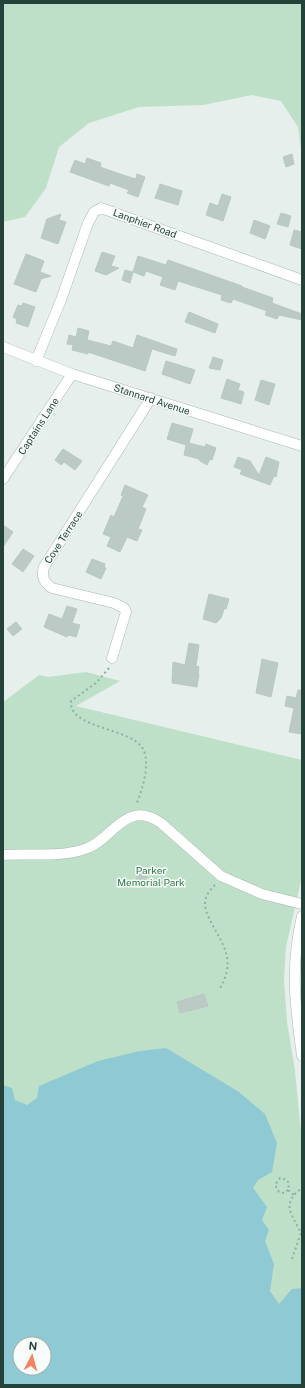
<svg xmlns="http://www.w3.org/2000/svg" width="305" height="1388" viewBox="0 0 305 1388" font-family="'Public Sans',sans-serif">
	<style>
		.green { fill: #bfe0c8 }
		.water { fill: #8ec9d4; fill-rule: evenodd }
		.building { fill: #bbcac4; stroke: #b8c9c2 }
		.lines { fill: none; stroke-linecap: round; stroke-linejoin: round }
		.street-casing { stroke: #a8b8b2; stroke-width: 11 }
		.path { stroke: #86b3a5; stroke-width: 2; stroke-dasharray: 2 3; stroke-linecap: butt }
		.street { stroke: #fff; stroke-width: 10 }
		.labels { text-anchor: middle; stroke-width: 3; stroke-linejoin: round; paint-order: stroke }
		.street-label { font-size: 10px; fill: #24423a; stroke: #f7fbf9 }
		.park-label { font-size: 10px; fill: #2d7a4b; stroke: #f7fbf9 }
	</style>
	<rect width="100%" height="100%" fill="#e6efeb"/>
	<!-- green -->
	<path class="green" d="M3 3H302V157L298 127 281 101 252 95 203 105 139 107 89 123 59 147 46 188 25 217 3 222Z
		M86 672 120 681 76 706 302 760V876L286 947 284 979 287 1022 295 1071 302 1141V1316L277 1309 41 1098 29 1108 3 1094V702L39 675 48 677Z"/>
	<!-- water -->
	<path class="water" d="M166 1048 239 1092 265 1114 277 1143 272 1172 258 1180 253 1188 267 1207 262 1220 269 1230 265 1241 274 1264 270 1291 279 1304 292 1289 302 1288V1385H3V1085L12 1088 15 1100 27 1105 37 1098 39 1086 98 1061 140 1051ZM20 1344H44V1368H20Z"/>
	<!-- building -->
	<path class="building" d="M292 154 294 164 286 167 283 157Z
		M87 158 101 163 100 167 126 176 136 179 137 174 145 177 138 197 127 193 129 190 110 183 109 186 70 172 75 160 85 164Z
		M160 184 182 191 178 205 155 198Z
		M222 194 231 197 223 221 206 215 210 203 218 206Z
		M281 213 291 216 288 227 277 224Z
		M61 214 59 220 66 222 58 244 41 238 47 219Z
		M254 220 270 226 265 239 250 233Z
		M294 230 302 232V249L290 245Z
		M102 252 115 256 111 266 119 268 106 275 95 271Z
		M26 254 44 261 40 272 51 276 41 279 36 292 14 284Z
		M138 256 166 265 168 260 242 286V287L273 298 272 303 302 314V320L279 315 277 319 265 315 267 311 233 299 231 303 221 300 222 295 178 281 175 290 160 285 163 277 146 271 144 276 133 272Z
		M125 270 133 272 130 283 122 280Z
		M23 303 35 307 28 327 16 323 17 319 13 317 18 305 22 306Z
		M189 312 218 324 215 333 185 322Z
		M78 328 89 331 87 340 111 346 113 341 133 348 137 335 177 349 175 356 152 349 145 371 88 352V354L72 350 73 345 67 344 69 335 76 337Z
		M213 357 223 360 220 370 209 368Z
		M166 361 195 370 190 384 162 374Z
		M227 379 240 384 238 390 244 392 241 404 221 398Z
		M261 380 275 384 269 405 255 400Z
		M172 423 193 429 189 443 205 447 206 444 216 448 212 460 210 459 207 465 200 461 199 459 184 455 186 445 167 439Z
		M63 449 82 461 75 470 64 462 61 465 55 460Z
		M238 457 250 461 259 475 266 457 279 462 276 477 274 476 270 485 240 474 242 470 234 467Z
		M125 485 148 495 142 507 146 509 138 529 142 530 137 541 127 537 120 552 107 546 111 537 103 534 111 515 114 517 123 496 121 495Z
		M3 525 13 532 3 547Z
		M23 549 34 556 23 572 12 564Z
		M92 559 105 564 104 567 106 568 101 579 86 572Z
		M209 594 229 599 226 609H224L221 618 216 623 203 619Z
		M67 606 77 609 72 623 80 625 76 637 68 635 67 637 44 627 49 614 62 619Z
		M16 622 22 629 13 636 7 629Z
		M189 643 199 645 196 666 199 667 198 674 195 673 199 674 197 687 172 683 173 662 185 665Z
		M262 659 278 663 271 697 256 693Z
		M298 690H302V734L289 732 294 708 285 706 287 696 296 698Z
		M138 872 147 874 145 884 136 882Z
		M204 994 208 1006 180 1013 177 1002Z"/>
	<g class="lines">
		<!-- street casing -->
		<g class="street-casing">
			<path id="street" d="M3 347 72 374 302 446
				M36 361 61 300 88 223 94 212 101 208 302 280
				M3 479 72 374
				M112 658 126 612 124 608 114 603 52 588C44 582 41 577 44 567L151 398
				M3 855C31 853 58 858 85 849 112 841 125 798 161 823L221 876 262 894 302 904
				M302 916C290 967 295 1005 302 1056"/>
		</g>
		<!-- path -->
		<path class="path" d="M109 668 96 683 71 701C68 729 131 727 143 749 151 763 142 791 136 805
			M215 885C210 890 205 896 205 904 205 911 209 918 212 924 226 949 235 963 219 990
			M288 1190 284 1193 279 1192 275 1185 280 1178 287 1180 289 1184 288 1190 294 1195
			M292 1259 301 1233C292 1214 280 1204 302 1188"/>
		<!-- street -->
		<use href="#street" class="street"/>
	</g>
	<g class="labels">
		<!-- street labels -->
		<g class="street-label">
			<text transform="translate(145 223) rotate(20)" y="4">Lanphier Road</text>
			<text transform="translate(152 399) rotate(18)" y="4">Stannard Avenue</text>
			<text transform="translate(38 426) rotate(-57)" y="4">Captains Lane</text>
			<text transform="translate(63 537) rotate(-57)" y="4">Cove Terrace</text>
		</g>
		<!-- park labels -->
		<g class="park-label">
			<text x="151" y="874">Parker<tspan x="151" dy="12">Memorial Park</tspan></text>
		</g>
	</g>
	<!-- border -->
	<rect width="305" height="1388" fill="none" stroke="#24423a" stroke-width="8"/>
	<!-- north arrow -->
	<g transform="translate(32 1356) rotate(6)"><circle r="19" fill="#f7fbf9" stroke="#a3b1ad"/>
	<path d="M0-3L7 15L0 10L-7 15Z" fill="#f4845f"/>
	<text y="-6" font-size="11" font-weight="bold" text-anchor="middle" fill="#24423a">N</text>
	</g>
</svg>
